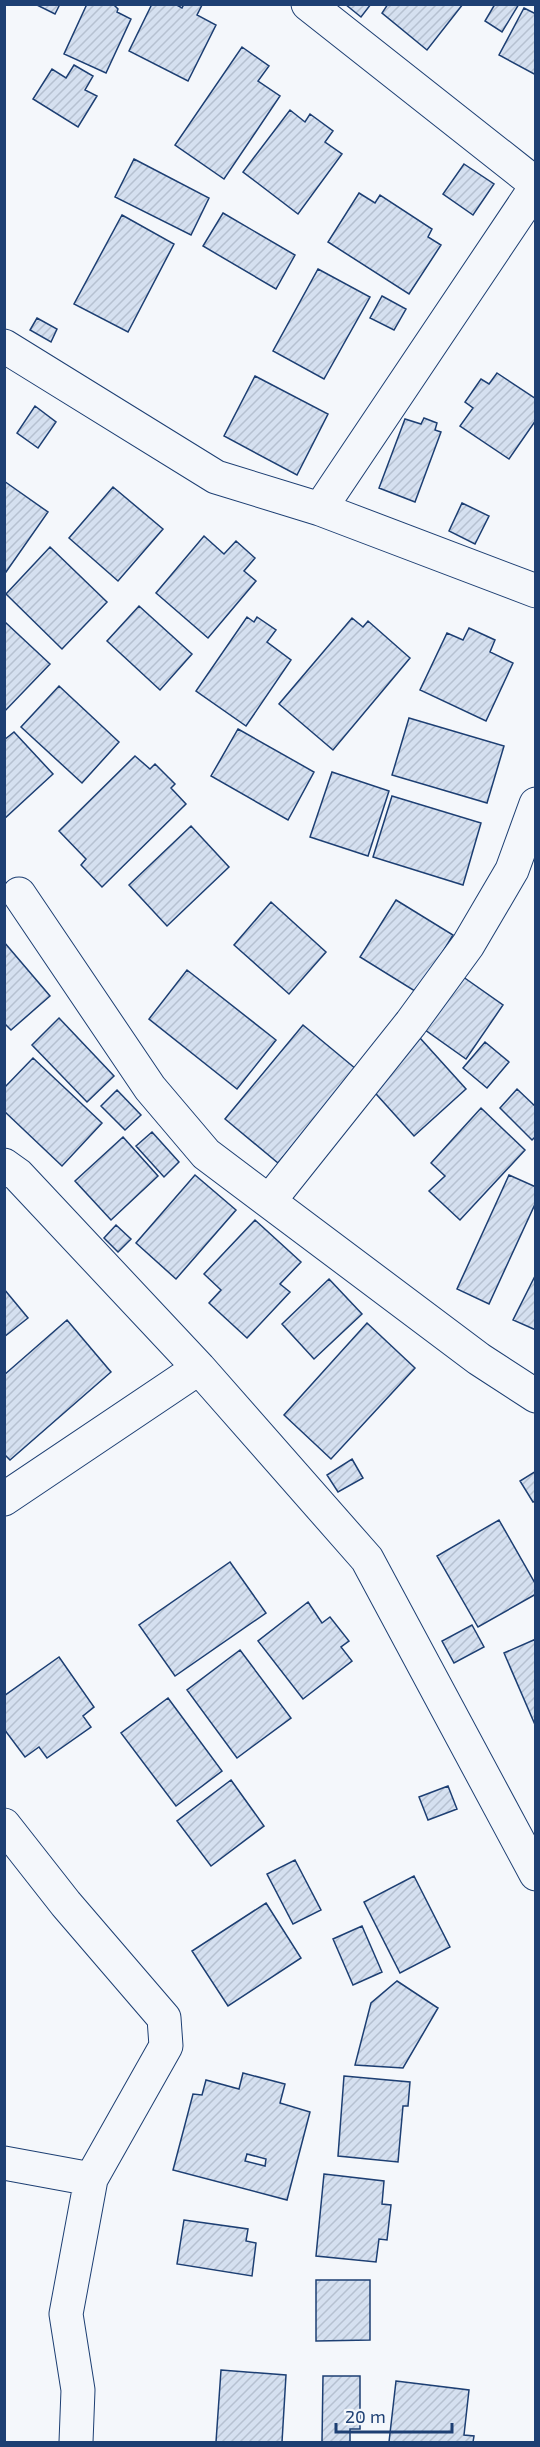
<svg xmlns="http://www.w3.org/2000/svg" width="540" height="2447" viewBox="0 0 540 2447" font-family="'Exo 2',sans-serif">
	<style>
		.building { fill: url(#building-hatch); stroke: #1d3f73; stroke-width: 1.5; fill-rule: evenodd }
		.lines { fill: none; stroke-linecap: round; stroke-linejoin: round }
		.minor-casing { stroke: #1d3f73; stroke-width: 35 }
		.minor { stroke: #f4f7fb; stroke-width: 33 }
	</style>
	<defs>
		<pattern id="building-hatch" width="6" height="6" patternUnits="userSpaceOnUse" patternTransform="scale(1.5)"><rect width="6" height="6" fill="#d5e0f0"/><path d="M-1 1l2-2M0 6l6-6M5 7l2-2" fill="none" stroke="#b6c1d1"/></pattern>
	</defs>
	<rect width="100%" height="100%" fill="#f4f7fb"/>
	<!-- building -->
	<path class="building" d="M35 4H60L55 14Z
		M87 4H113L118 9 117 12 131 19 106 73 64 54Z
		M152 4H175L182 8 184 4H200L202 5 197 15 216 25 188 81 129 51Z
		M345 4H371L361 17Z
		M388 4H463L427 50 382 13Z
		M495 4H519L502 32 485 21Z
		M524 8 536 14V75L499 55Z
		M242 47 269 66 258 81 280 96 224 179 175 145Z
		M74 65 93 76 85 90 97 96 78 127 33 99 52 69 66 78Z
		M290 110 305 122 310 114 333 131 325 142 342 154 298 214 243 172Z
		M134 159 209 198 191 235 115 197Z
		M464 164 494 184 473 215 443 194Z
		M359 193 375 203 380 195 432 229 428 237 441 245 409 294 328 242Z
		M223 213 295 255 276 289 203 246Z
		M122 215 174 244 128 332 74 304Z
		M318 269 370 297 324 379 273 351Z
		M382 296 406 309 394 330 370 318Z
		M37 318 57 329 51 342 30 330Z
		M497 373 536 399V420L509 459 460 426 473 408 465 402 481 379 489 384Z
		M255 376 328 414 297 475 224 436Z
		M35 406 56 422 38 448 17 433Z
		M424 418 437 423 435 430 441 432 415 502 379 488 405 419 421 424Z
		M4 481 48 512 6 572 4 571Z
		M113 487 163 529 118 581 69 538Z
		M462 503 489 516 475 544 449 531Z
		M204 536 224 554 236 541 255 558 244 571 256 581 208 638 156 593Z
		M50 547 107 602 62 649 6 594Z
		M139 606 192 654 160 690 107 641Z
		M247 617 254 622 257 617 276 630 267 642 291 660 246 726 196 691Z
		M352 618 363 627 368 621 410 658 333 750 279 704Z
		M5 622 50 664 4 712V622Z
		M469 628 495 640 490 652 513 663 486 721 420 690 447 633 463 640Z
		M59 686 119 742 82 783 21 727Z
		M409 718 504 746 487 803 392 775Z
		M238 729 314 772 288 820 211 776Z
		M14 732 53 774 4 819V740Z
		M135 756 150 769 155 764 175 784 171 788 186 804 102 887 81 865 86 859 59 831Z
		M332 772 389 791 368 856 310 837Z
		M392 796 481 823 463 885 373 857Z
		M191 826 229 867 167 926 129 885Z
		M396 900 453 935 418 993 360 957Z
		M271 902 326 952 289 994 234 945Z
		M4 942 50 996 11 1030 4 1023Z
		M187 970 276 1040 237 1089 149 1019Z
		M459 974 503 1005 466 1059 421 1027Z
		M59 1018 114 1076 87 1102 32 1045Z
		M303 1025 356 1069 278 1163 225 1119Z
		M420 1038 466 1089 414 1136 368 1085Z
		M485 1042 509 1062 487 1088 463 1068Z
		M33 1058 102 1123 62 1166 4 1111V1088Z
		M517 1089 536 1107V1136L532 1140 500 1108Z
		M117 1090 141 1115 125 1130 101 1106Z
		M481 1108 525 1150 460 1220 429 1191 445 1176 431 1163Z
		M152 1132 179 1162 164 1177 136 1146Z
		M123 1137 158 1176 111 1220 75 1181Z
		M195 1175 236 1210 176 1279 136 1243Z
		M509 1175 536 1187V1202L489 1304 457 1289Z
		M255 1220 301 1262 280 1284 290 1292 247 1338 209 1303 221 1290 204 1274Z
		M116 1225 131 1239 118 1252 104 1238Z
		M536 1274V1330L513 1320Z
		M329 1279 362 1314 314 1359 282 1324Z
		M4 1289 28 1318 4 1337Z
		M67 1320 111 1372 10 1460 4 1454V1375Z
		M367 1323 415 1368 331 1459 284 1415Z
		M352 1459 363 1478 338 1492 327 1475Z
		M536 1471V1501L533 1502 520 1481Z
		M499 1520 536 1585V1594L478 1627 437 1556Z
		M230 1562 266 1613 175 1676 139 1625Z
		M308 1602 322 1623 330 1617 349 1641 341 1647 352 1661 303 1699 258 1641Z
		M472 1625 484 1647 454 1663 442 1641Z
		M536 1639V1727L504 1653Z
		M240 1650 291 1718 237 1758 187 1690Z
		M59 1657 94 1707 83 1716 91 1727 47 1758 39 1747 25 1757 4 1729V1696Z
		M168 1698 222 1771 176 1806 121 1733Z
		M231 1780 264 1826 211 1866 177 1821Z
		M448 1786 457 1809 428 1820 419 1797Z
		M295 1860 321 1910 293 1924 267 1874Z
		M414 1876 450 1947 400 1973 364 1902Z
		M266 1903 301 1958 228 2006 192 1951Z
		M362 1926 382 1972 353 1985 333 1939Z
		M397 1981 438 2008 403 2068 355 2065 371 2003Z
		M243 2073 285 2084 280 2103 310 2112 287 2200 173 2170 193 2094 202 2095 206 2080 239 2089ZM247 2154 266 2159 265 2166 245 2161Z
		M344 2076 410 2082 408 2106H403L398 2162 338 2156Z
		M324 2174 384 2181 382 2204 391 2205 387 2240 379 2239 376 2262 316 2256Z
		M184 2220 248 2229 246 2241 256 2243 252 2276 177 2264Z
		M316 2280H370V2340L316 2341Z
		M221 2370 286 2375 282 2442H216Z
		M323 2376H360V2429H350V2442H322Z
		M396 2381 469 2390 464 2435 474 2436 473 2442H389Z"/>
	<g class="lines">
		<!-- minor casing -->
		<g class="minor-casing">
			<path id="minor" d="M308 4 536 184
				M4 346 216 477 320 509 536 591
				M320 509 536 187
				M19 894 150 1088 206 1154 479 1359 536 1396
				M4 1165 18 1175 199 1368 367 1559 536 1874
				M270 1200 411 1023 468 945 512 870 536 804
				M4 1499 199 1368
				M4 1825 66 1904 164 2018 166 2046 91 2179 66 2314 78 2390 76 2442
				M4 2163 91 2179"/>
		</g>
		<!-- minor -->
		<use href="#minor" class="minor"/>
	</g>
	<!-- border -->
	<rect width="540" height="2447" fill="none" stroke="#1d3f73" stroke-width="12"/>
	<!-- scale -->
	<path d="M336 2423v9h116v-9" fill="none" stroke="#1d3f73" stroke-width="3"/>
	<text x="345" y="2423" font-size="18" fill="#1d3f73" stroke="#f4f7fb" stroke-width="4.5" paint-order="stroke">20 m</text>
</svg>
